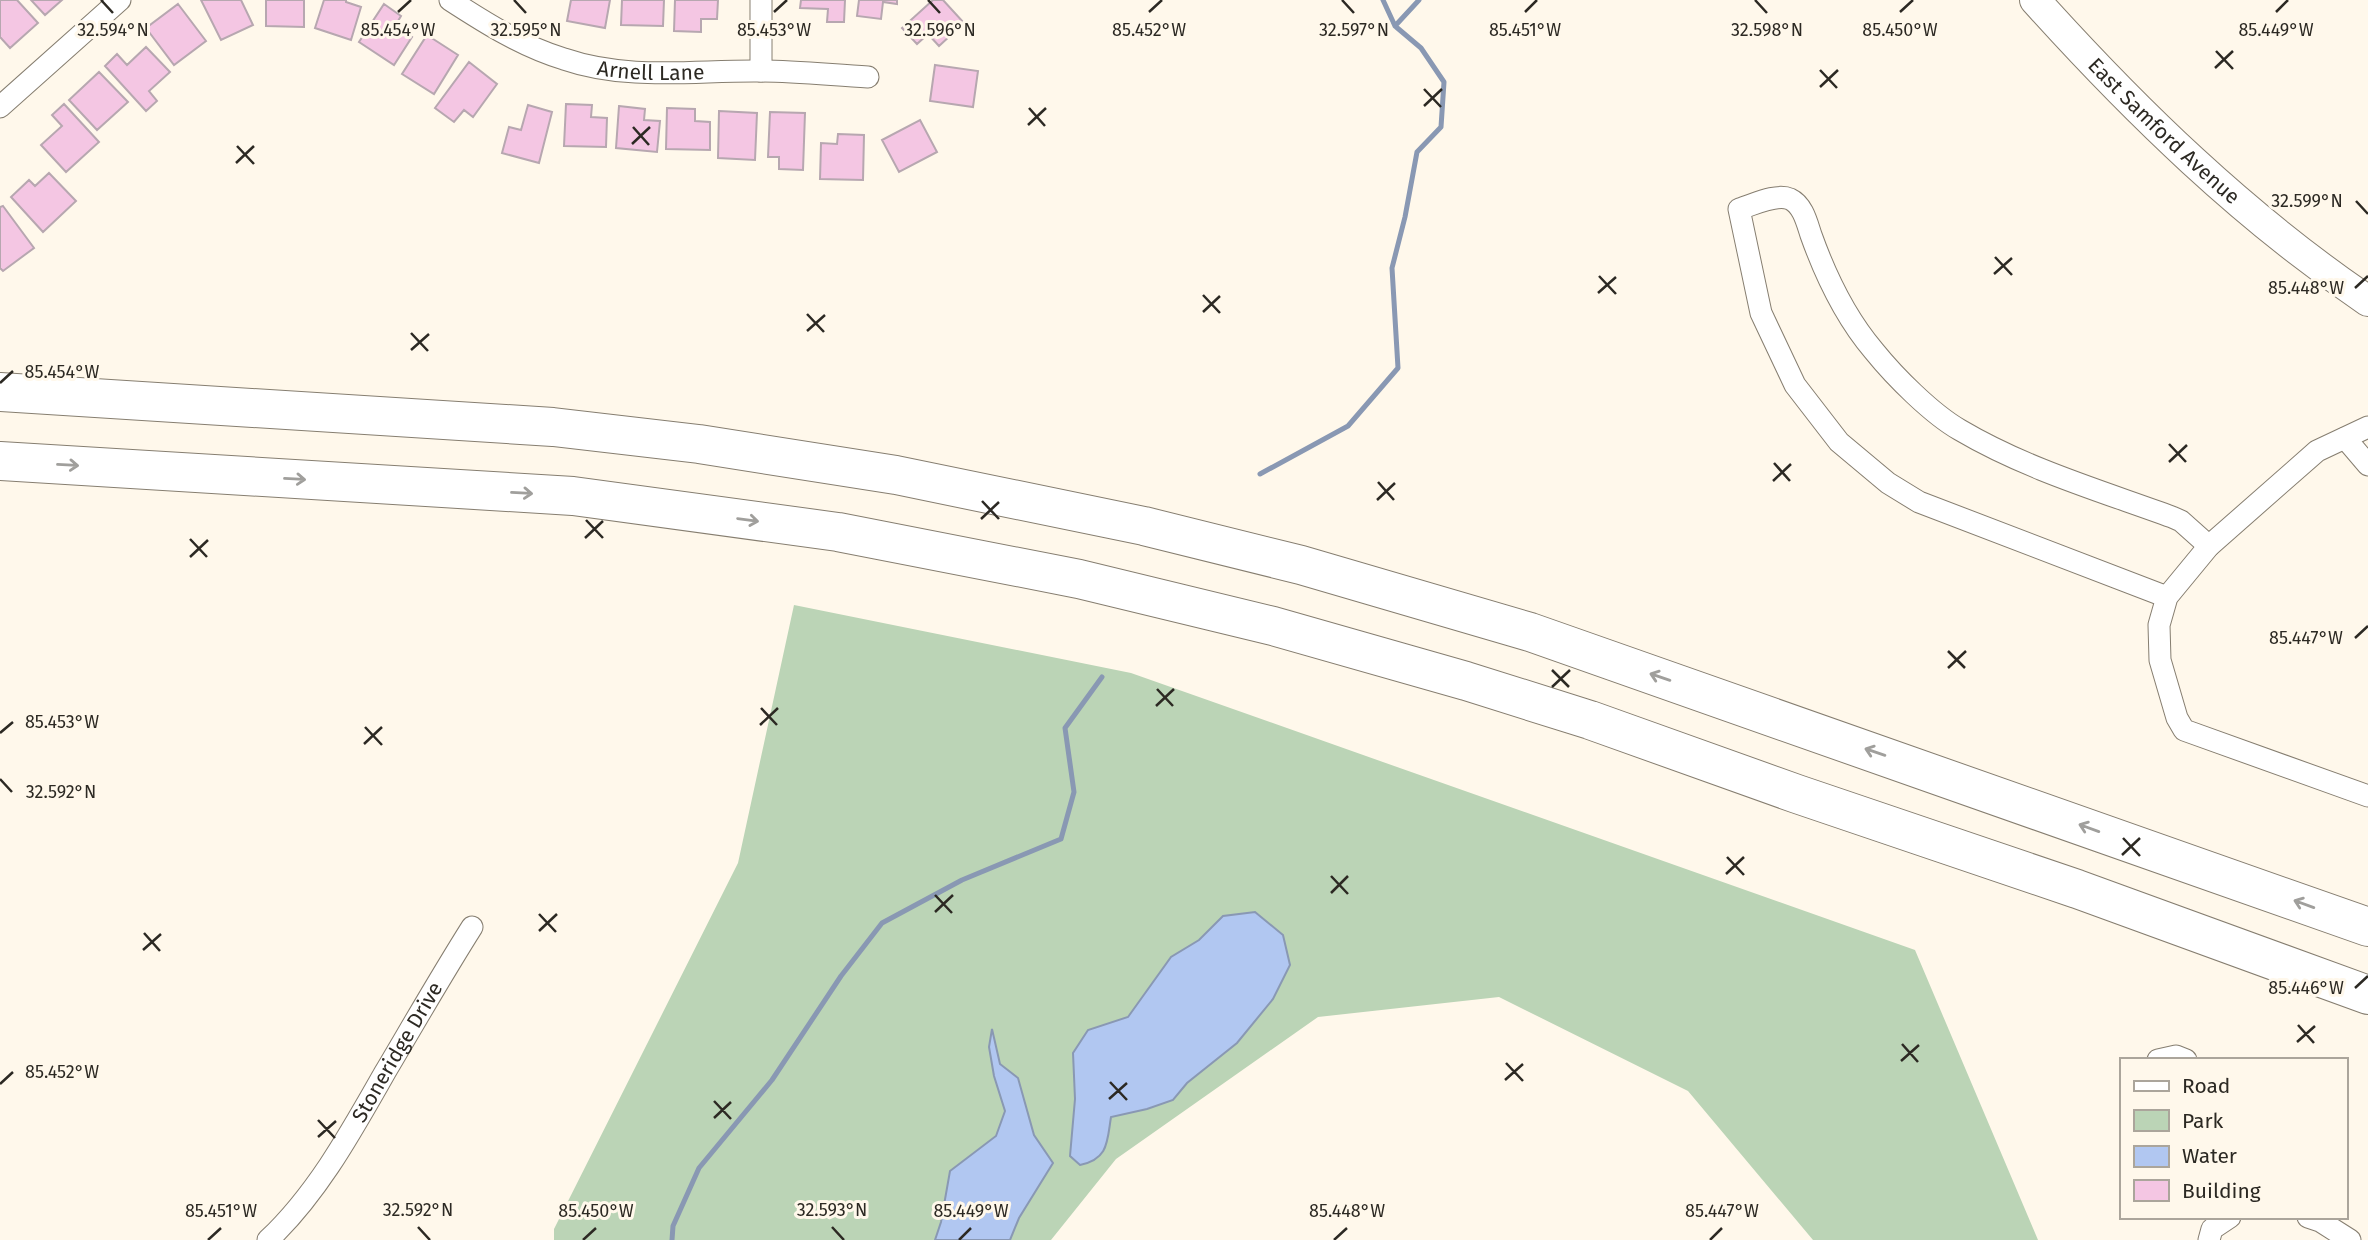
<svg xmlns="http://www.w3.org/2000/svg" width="2368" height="1240" viewBox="0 0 2368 1240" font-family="'Fira Sans',sans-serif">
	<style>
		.green { fill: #bbd4b6 }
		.water { fill: #b1c7f1; stroke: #8998b3; stroke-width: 2 }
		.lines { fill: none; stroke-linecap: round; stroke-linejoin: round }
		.stream { stroke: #8998b3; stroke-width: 5 }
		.building { fill: #f4c6e3; stroke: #b7a7b0; stroke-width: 2 }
		.street-casing { stroke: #867e70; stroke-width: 23 }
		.secondary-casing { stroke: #867e70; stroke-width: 32 }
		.highway-casing { stroke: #867e70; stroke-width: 40 }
		.street { stroke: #fff; stroke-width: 21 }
		.secondary { stroke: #fff; stroke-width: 30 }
		.highway { stroke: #fff; stroke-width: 38 }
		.oneway { stroke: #a09f9c }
		.ticks { fill: none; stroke: #2c2923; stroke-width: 2.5 }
		.labels { text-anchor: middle; stroke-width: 6; stroke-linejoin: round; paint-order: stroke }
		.street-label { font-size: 21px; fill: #2c2923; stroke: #fff8eb }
		.ticks-label { font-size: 18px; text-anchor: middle; fill: #2c2923; stroke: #fff8eb; stroke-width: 6; stroke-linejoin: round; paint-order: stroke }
	</style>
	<rect width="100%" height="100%" fill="#fff8eb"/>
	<!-- green -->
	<path class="green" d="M794 605 1131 673 1915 950 2038 1240H1813L1688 1091 1499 997 1318 1017 1116 1159 1051 1240H554V1229L738 863Z"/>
	<!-- water -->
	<path class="water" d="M1255 912 1283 935 1290 965 1273 999 1237 1043 1187 1083 1173 1100 1147 1109 1111 1117C1107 1141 1109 1159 1080 1165L1070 1156 1075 1099 1073 1053 1088 1030 1128 1017 1171 957 1199 940 1223 916Z
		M992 1029 1000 1064 1018 1078 1034 1135 1053 1163 1019 1218 1010 1240H935L941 1222 950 1171 996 1136 1005 1111 994 1076 989 1047Z"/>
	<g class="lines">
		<!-- stream -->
		<path class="stream" d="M1383 0 1395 26
			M1260 474 1348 426 1398 368 1392 268 1405 217 1417 152 1441 127 1444 82 1421 48 1395 26 1419 0
			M672 1240 673 1226 699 1168 772 1080 841 976 882 923 962 880 1061 839 1074 792 1065 728 1102 677"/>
	</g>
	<!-- building -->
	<path class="building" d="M0 0H17L38 23 10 48 0 37Z
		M31 0H62L45 15Z
		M201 0H241L253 25 221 40Z
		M266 0H304V27L266 26Z
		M324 0H346V2L361 7 351 40 315 28Z
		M571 0H610L605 28 567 21Z
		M622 0H664L663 26 621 25Z
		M675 0H718L717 19H701V32L674 31Z
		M801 0H845L844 22H827L828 9 800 8Z
		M859 0H897V4L883 2 881 19 857 16Z
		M933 0H943L964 23 939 46 928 34 917 44 902 28Z
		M178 4 206 41 174 65 146 28Z
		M384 4 401 16 395 26 412 37 394 65 359 42Z
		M427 35 458 55 434 94 402 74Z
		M146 47 170 72 149 91 157 101 146 111 105 66 117 54 127 65Z
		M469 62 497 84 473 117 464 110 454 122 435 108Z
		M935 65 978 71 973 107 930 101Z
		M99 72 128 102 97 130 69 100Z
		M64 104 99 142 66 172 41 145 62 126 52 115Z
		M566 104 592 105 591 117 607 118 606 147 564 146Z
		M528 105 552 112 539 163 502 153 509 127 521 130Z
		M619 106 645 109 644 120 660 121 657 152 616 148Z
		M667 108 695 109V121L710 122V150L666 149Z
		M719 111 757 113 755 160 718 158Z
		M770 112 805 113 803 170 779 169V157H768Z
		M920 120 937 152 899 172 882 140Z
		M838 134 864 135 863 180 820 179 821 143 837 144Z
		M49 173 76 201 43 232 11 197 29 180 35 186Z
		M3 206 34 248 3 271 0 268V207Z"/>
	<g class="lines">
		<!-- street casing -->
		<g class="street-casing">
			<g id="street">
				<path id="s1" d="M450 0C487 24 522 46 564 59 628 81 695 70 761 71 796 71 832 75 868 77"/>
				<path d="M761 71V0"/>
				<path d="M0 107 120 0"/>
				<path d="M2368 427 2317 451 2209 546 2167 597 2159 625 2160 660 2177 718 2184 730 2368 796"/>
				<path d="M2345 438 2368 465"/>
				<path d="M2167 597 1919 502 1888 483 1839 442 1795 385 1761 313 1739 209C1753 205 1776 193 1790 199 1803 205 1807 223 1811 235 1826 277 1845 317 1874 351 1895 377 1932 414 1960 430 2026 469 2101 491 2172 517L2181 521 2209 546"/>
				<path d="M2158 1060 2176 1056 2186 1060"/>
				<path d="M2308 1217 2320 1221 2350 1240"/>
				<path id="s2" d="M268 1240C317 1194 351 1132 384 1074 413 1025 441 976 472 927"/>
				<path d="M2209 1240 2212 1229 2230 1217"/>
			</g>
		</g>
		<!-- secondary casing -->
		<g class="secondary-casing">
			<g id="secondary">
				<path id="s3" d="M2035 0C2136 112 2243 216 2368 301"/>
			</g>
		</g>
		<!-- highway casing -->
		<g class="highway-casing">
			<path id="highway" d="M0 392 553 427 699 444 896 475 1144 526 1301 565 1530 632 2368 927
				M0 461 573 496 838 532 1079 579 1273 626 1466 681 1590 720 1797 794 2077 889 2368 995"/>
		</g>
		<!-- street -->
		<use href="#street" class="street"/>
		<!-- secondary -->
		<use href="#secondary" class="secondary"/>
		<!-- highway -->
		<use href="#highway" class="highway"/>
	</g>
	<!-- one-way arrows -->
	<defs><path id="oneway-shaft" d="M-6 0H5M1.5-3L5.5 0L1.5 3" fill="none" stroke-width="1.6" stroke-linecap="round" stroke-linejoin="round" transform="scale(1.75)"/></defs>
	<g class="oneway">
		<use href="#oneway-shaft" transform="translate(68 465) rotate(3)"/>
		<use href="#oneway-shaft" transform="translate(295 479) rotate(3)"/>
		<use href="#oneway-shaft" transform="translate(522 493) rotate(3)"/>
		<use href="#oneway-shaft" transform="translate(748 520) rotate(8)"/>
		<use href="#oneway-shaft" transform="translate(1660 677) rotate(-161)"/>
		<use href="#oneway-shaft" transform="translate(1875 752) rotate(-161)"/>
		<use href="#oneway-shaft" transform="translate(2089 828) rotate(-160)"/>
		<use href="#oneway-shaft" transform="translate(2304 904) rotate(-160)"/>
	</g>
	<!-- ticks -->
	<path class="ticks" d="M101 0 113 13M514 0 526 13M928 0 940 13M1342 0 1354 13M1755 0 1767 13M398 12 411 0M774 12 787 0M1149 12 1162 0M1525 12 1537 0M1900 12 1913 0M2276 12 2288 0M2216 51 2233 69M2215 68 2233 51M1820 70 1837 88M1820 87 1838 70M1424 89 1441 107M1424 106 1442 89M1029 108 1045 126M1028 125 1046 108M633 127 649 145M632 144 650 127M237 146 254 164M236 163 254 146M2356 201 2368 214M1995 257 2012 275M1994 274 2012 258M1599 276 1616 294M2355 288 2368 276M1598 293 1616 277M1203 295 1220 313M1203 312 1220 296M807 314 824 332M807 331 825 315M411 333 428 351M411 350 429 334M0 383 13 371M2169 444 2186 462M2169 462 2187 445M1774 463 1790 481M1773 481 1791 464M1378 482 1394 500M1377 500 1395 483M982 501 999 519M981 519 999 502M586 520 603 538M585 538 603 521M190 539 207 557M190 557 208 540M2355 638 2368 626M1948 651 1965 668M1948 668 1966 651M1552 670 1569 687M1552 687 1570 670M1157 689 1173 706M1156 706 1174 689M761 708 777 725M760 725 778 708M365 727 382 745M0 733 13 722M364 744 382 727M0 779 12 792M2123 838 2140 856M2122 855 2140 838M1727 857 1744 875M1726 874 1744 857M1331 876 1348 894M1331 893 1348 876M935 895 952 913M935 912 953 895M539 914 556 932M539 931 557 914M144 933 160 951M143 950 161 934M2355 988 2368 976M2298 1025 2314 1043M2297 1042 2315 1026M1902 1044 1918 1062M1901 1061 1919 1045M1506 1063 1523 1081M1505 1080 1523 1064M1110 1082 1127 1100M0 1084 13 1072M1109 1099 1127 1083M714 1101 731 1119M714 1118 731 1102M318 1120 335 1138M318 1137 336 1121M418 1227 430 1240M832 1227 844 1240M208 1240 221 1228M583 1240 596 1228M959 1240 971 1228M1334 1240 1347 1228M1710 1240 1722 1228"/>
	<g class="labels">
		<!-- street labels -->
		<g class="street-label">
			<text dy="7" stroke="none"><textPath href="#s1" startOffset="217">Arnell Lane</textPath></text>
			<text dy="7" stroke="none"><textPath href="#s3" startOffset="184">East Samford Avenue</textPath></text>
			<text dy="7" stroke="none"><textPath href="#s2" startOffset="229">Stoneridge Drive</textPath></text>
		</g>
	</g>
	<g class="ticks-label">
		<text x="774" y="36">85.453°W</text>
		<text x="398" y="36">85.454°W</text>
		<text x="1149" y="36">85.452°W</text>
		<text x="1525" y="36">85.451°W</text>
		<text x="1900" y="36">85.450°W</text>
		<text x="2276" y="36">85.449°W</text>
		<text x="113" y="36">32.594°N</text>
		<text x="526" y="36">32.595°N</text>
		<text x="940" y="36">32.596°N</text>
		<text x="1354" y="36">32.597°N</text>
		<text x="1767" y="36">32.598°N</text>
		<text x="2307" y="207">32.599°N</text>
		<text x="2306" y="294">85.448°W</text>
		<text x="62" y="378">85.454°W</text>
		<text x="2306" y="644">85.447°W</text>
		<text x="62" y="728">85.453°W</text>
		<text x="61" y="798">32.592°N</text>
		<text x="2306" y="994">85.446°W</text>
		<text x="62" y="1078">85.452°W</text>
		<text x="418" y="1216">32.592°N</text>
		<text x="832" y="1216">32.593°N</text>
		<text x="221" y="1217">85.451°W</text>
		<text x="596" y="1217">85.450°W</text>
		<text x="971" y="1217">85.449°W</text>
		<text x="1347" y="1217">85.448°W</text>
		<text x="1722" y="1217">85.447°W</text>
	</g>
	<!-- legend -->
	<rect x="2120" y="1058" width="228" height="161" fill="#fff8eb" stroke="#aba59b" stroke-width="2"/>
	<rect x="2134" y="1081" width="35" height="10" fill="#ffffff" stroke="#aba59b" stroke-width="2"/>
	<text x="2182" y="1093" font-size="21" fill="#2c2923">Road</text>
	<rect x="2134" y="1110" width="35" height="21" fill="#bbd4b6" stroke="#aba59b" stroke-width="2"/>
	<text x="2182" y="1128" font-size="21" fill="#2c2923">Park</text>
	<rect x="2134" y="1146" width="35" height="21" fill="#b1c7f1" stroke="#aba59b" stroke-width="2"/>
	<text x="2182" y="1163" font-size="21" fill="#2c2923">Water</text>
	<rect x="2134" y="1180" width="35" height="21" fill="#f4c6e3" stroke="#aba59b" stroke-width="2"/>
	<text x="2182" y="1198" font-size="21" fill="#2c2923">Building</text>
</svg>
